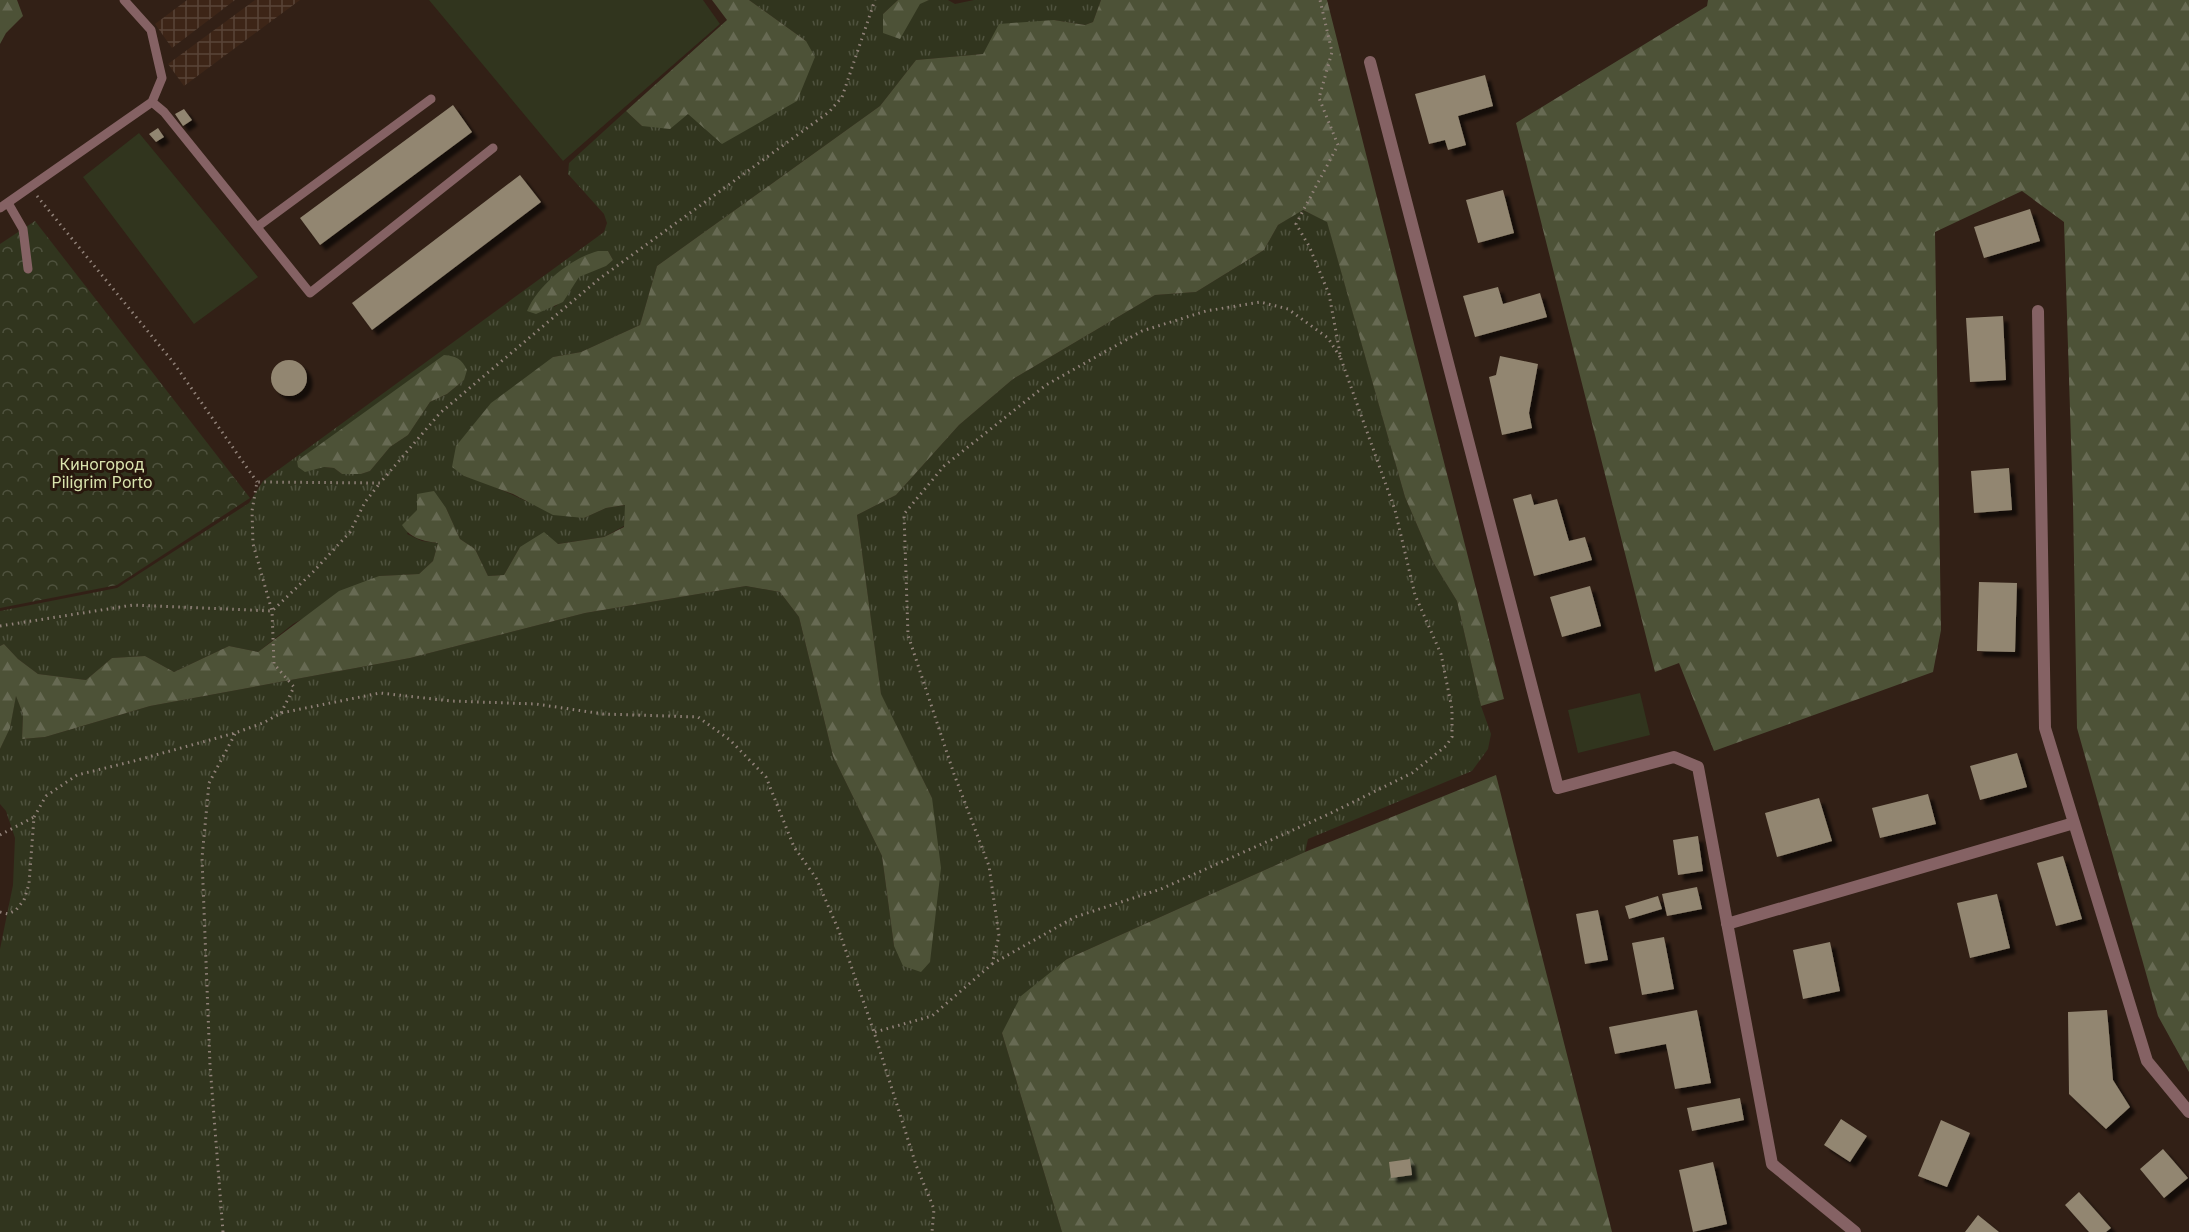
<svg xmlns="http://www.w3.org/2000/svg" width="2189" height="1232" viewBox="0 0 2189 1232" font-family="Inter,sans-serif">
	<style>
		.industrial { fill: url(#industrial-grid) }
		.grass { fill: url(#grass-tufts); fill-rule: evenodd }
		.forest { fill: url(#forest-firs) }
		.park { fill: url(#park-crowns) }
		.garden { fill: #31351e }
		.building { fill: #928671; filter: url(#shadow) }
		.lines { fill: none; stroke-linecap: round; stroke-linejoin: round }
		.path { stroke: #918279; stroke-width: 3; stroke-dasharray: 1.5 4.5; stroke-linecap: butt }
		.lane { stroke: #856264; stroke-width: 9 }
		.street { stroke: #856264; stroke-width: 12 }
		.labels { text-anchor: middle; stroke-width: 6; stroke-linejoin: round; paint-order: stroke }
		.park-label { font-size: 16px; fill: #dae4ae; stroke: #28170d }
	</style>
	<defs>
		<pattern id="industrial-grid" width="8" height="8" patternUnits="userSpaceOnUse" patternTransform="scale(1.5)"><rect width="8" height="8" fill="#3d2517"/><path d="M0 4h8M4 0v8" fill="none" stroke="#594438"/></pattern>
		<pattern id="grass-tufts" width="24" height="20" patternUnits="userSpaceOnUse" patternTransform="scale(1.5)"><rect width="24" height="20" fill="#31351e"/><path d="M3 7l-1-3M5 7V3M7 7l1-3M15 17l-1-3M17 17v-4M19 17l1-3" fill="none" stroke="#4f523e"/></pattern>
		<pattern id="forest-firs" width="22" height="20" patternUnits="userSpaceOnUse" patternTransform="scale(1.5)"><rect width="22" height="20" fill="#4d5237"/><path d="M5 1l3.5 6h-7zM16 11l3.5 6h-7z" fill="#676a53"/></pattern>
		<pattern id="park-crowns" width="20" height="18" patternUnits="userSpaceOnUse" patternTransform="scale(1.5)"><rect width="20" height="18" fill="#31351e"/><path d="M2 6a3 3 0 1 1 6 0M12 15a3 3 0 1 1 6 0" fill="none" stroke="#4f523e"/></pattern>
		<filter id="shadow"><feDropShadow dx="5.5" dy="5.5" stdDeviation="1.5" flood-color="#0009"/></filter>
	</defs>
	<rect width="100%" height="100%" fill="#322016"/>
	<!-- industrial -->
	<path class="industrial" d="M187 0H235L172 48 155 24Z
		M255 0H300L184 86 168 64Z"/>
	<!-- grass -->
	<path class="grass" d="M749 0H898L883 14 929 0H948L955 4 974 0H1101L1093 22 1085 25 1054 20 983 54 916 60 880 106 657 266 640 325 581 352 553 357 464 476 484 482 526 501 584 518 606 508 626 505 624 526 604 537 557 544 520 547 504 575 488 576 475 549 460 539 446 508 418 494V510L407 534 422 541 438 543 433 561 419 574 379 576 293 624 258 652 229 646 174 672 145 656 112 658 86 680 38 674 18 659 4 644 0 646V611L117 588 249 503 263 481 604 232 607 223 604 214 568 174 569 163 626 111 642 126 688 114 806 41ZM608 251 613 260C603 268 588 268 578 277 568 287 568 299 554 307L551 279 560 273ZM464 380 447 394 430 402 408 435 390 447 370 471 361 474H342L334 468 324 467Z
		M1302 210 1327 221 1405 497 1433 562 1457 601 1481 706 1491 734 1488 749 1472 771 1308 839 1305 852 1067 959 1002 1033 1062 1232H0V949L13 885 15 838 6 811 0 804V749L10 727 16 695 23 714 22 739 45 737 150 706 410 658 585 613 746 586 780 592 799 617 833 756 882 856 894 946 932 798 881 695 857 515 896 495 959 425 1013 379 1155 295 1196 292 1264 250 1278 225Z"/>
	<!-- forest -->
	<path class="forest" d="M0 0H17L23 16 6 33 0 44Z
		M712 0H749L806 41 815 57 797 101 722 144 688 114 670 129 642 126 626 111 727 20Z
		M898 0H929L920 4 900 39 883 33V14Z
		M1101 0H1327L1504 699 1481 706 1457 601 1433 562 1405 497 1327 222 1303 210 1278 225 1264 250 1196 292 1155 295 1013 379 959 425 896 495 857 515 881 694 932 798 941 868 930 962 921 972 903 966 894 946 882 856 833 756 799 617 780 592 746 586 585 613 410 658 150 706 45 737 22 739 23 714 16 696 10 728 0 749V646L4 644 18 659 38 674 86 680 112 658 145 656 174 672 229 646 258 652 339 591 379 576 419 574 433 561 438 543C423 541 411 539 402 525L417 510V494L434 491 446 508 460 539 475 549 488 576 504 575 520 547 544 532 558 544 604 537 624 527 625 505 606 508 584 518 553 515 513 494 464 476 452 467 456 446 491 403 553 357 581 352 640 325 657 266 880 106 916 60 983 54 999 24 1054 20 1085 25 1093 22Z
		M1708 0H2189V1072L2158 1016 2077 728 2073 504 2064 222 2022 191 1935 232 1941 630 1933 672 1714 751 1679 663 1655 672 1516 123 1707 6Z
		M598 251H608L613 260 606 266 579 277 563 302 536 314 527 311C538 285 571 258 598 251Z
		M444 355C456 356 462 359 467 370L464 380 447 394 430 402 408 435 390 447 370 471 361 474H342L334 468 324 467 305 472 298 467 297 461Z
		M1496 775 1612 1232H1062L1002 1033 1021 996 1067 959 1305 852Z"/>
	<!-- park -->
	<path class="park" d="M35 221 250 498 117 585 0 608V244Z"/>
	<!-- garden -->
	<path class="garden" d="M429 0H703L720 24 563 161Z
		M139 133 258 277 194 324 83 177Z
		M1640 693 1650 735 1578 753 1568 710Z"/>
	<!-- building -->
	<path class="building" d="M1485 75 1493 106 1458 116 1466 145 1448 150 1445 140 1429 144 1415 94Z
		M453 105 472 132 320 245 300 218Z
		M184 109 192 120 183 126 175 114Z
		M158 128 164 137 156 142 149 134Z
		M520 175 541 202 372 330 352 303Z
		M1503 190 1514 233 1478 243 1466 200Z
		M2030 209 2040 241 1984 258 1974 227Z
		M1498 287 1503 304 1540 293 1547 317 1475 337 1463 296Z
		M2003 316 2006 380 1970 382 1966 318Z
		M1500 356 1538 364 1529 413 1532 428 1502 435 1489 377 1496 375Z
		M271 378a18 18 0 1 1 36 0a18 18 0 1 1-36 0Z
		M2009 468 2012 510 1974 513 1971 471Z
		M1531 494 1534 505 1557 499 1569 541 1585 537 1592 560 1534 576 1513 499Z
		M1979 582 2017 583 2015 652 1977 651Z
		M1590 586 1601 626 1562 637 1550 597Z
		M2017 753 2027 787 1980 800 1970 766Z
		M1928 794 1936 824 1880 838 1872 808Z
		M1819 798 1832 841 1777 857 1765 813Z
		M1698 836 1703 871 1678 875 1673 840Z
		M2063 856 2082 919 2056 926 2037 863Z
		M1697 887 1702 909 1667 916 1662 894Z
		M1997 894 2010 948 1970 958 1957 903Z
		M1658 896 1662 909 1629 919 1625 906Z
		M1598 910 1608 960 1585 964 1576 914Z
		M1664 937 1674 989 1642 995 1632 943Z
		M1830 942 1840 991 1803 999 1793 950Z
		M1697 1010 1711 1083 1675 1089 1666 1044 1615 1054 1609 1027Z
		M2107 1010 2113 1080 2130 1107 2106 1129 2069 1094 2068 1012Z
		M1740 1098 1744 1120 1692 1131 1687 1108Z
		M1841 1119 1867 1136 1850 1162 1824 1145Z
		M1941 1120 1970 1133 1947 1187 1918 1176Z
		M2163 1149 2188 1178 2164 1198 2140 1169Z
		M1410 1159 1412 1175 1391 1178 1389 1162Z
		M1713 1162 1727 1224 1693 1232 1679 1170Z
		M2079 1192 2111 1228 2106 1232H2089L2065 1205Z
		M1978 1215 1999 1232H1965Z"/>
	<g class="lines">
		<!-- path -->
		<path class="path" d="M37 196 173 362 257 482
			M0 626 133 605 272 611 313 572 350 532 365 502 380 483
			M281 713 294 687 274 664 272 611 253 544 252 511 257 482 380 483 440 413 599 279 829 112 842 97 875 0
			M0 835 34 817
			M0 912 8 914 16 910 24 900 29 884 34 817 46 796 77 775 134 761 235 733 263 723 281 713 380 693 451 701 536 704 603 714 698 717 730 740 766 777 794 847 816 878 839 931 874 1032 916 1165 934 1209 932 1232
			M992 964 1075 917 1161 889 1329 814 1412 773 1446 746 1452 737V709L1441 654 1415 595 1395 510 1341 359 1329 294 1309 246 1296 224 1338 145 1319 98 1332 52 1320 0
			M875 1032 932 1016 992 964 999 936 989 866 954 774 908 635 904 514 944 466 1046 385 1142 331 1206 311 1260 302 1288 309 1328 338 1340 357
			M223 1232 210 1065 202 858 209 783 235 734"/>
		<!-- lane -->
		<path class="lane" d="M152 102 164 112 310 293 493 148
			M8 203 23 229 28 269
			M0 208 152 102 162 78 151 30 124 0
			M257 227 431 99"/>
		<!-- street -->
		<path class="street" d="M1370 62 1558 788 1674 757 1698 767 1772 1164 1855 1232
			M2038 311 2045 728 2147 1061 2189 1112
			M1727 924 2074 823"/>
	</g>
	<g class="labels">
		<!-- park labels -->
		<g class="park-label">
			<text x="102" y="470">Киногород<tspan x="102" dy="18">Piligrim Porto</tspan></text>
		</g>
	</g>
</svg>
